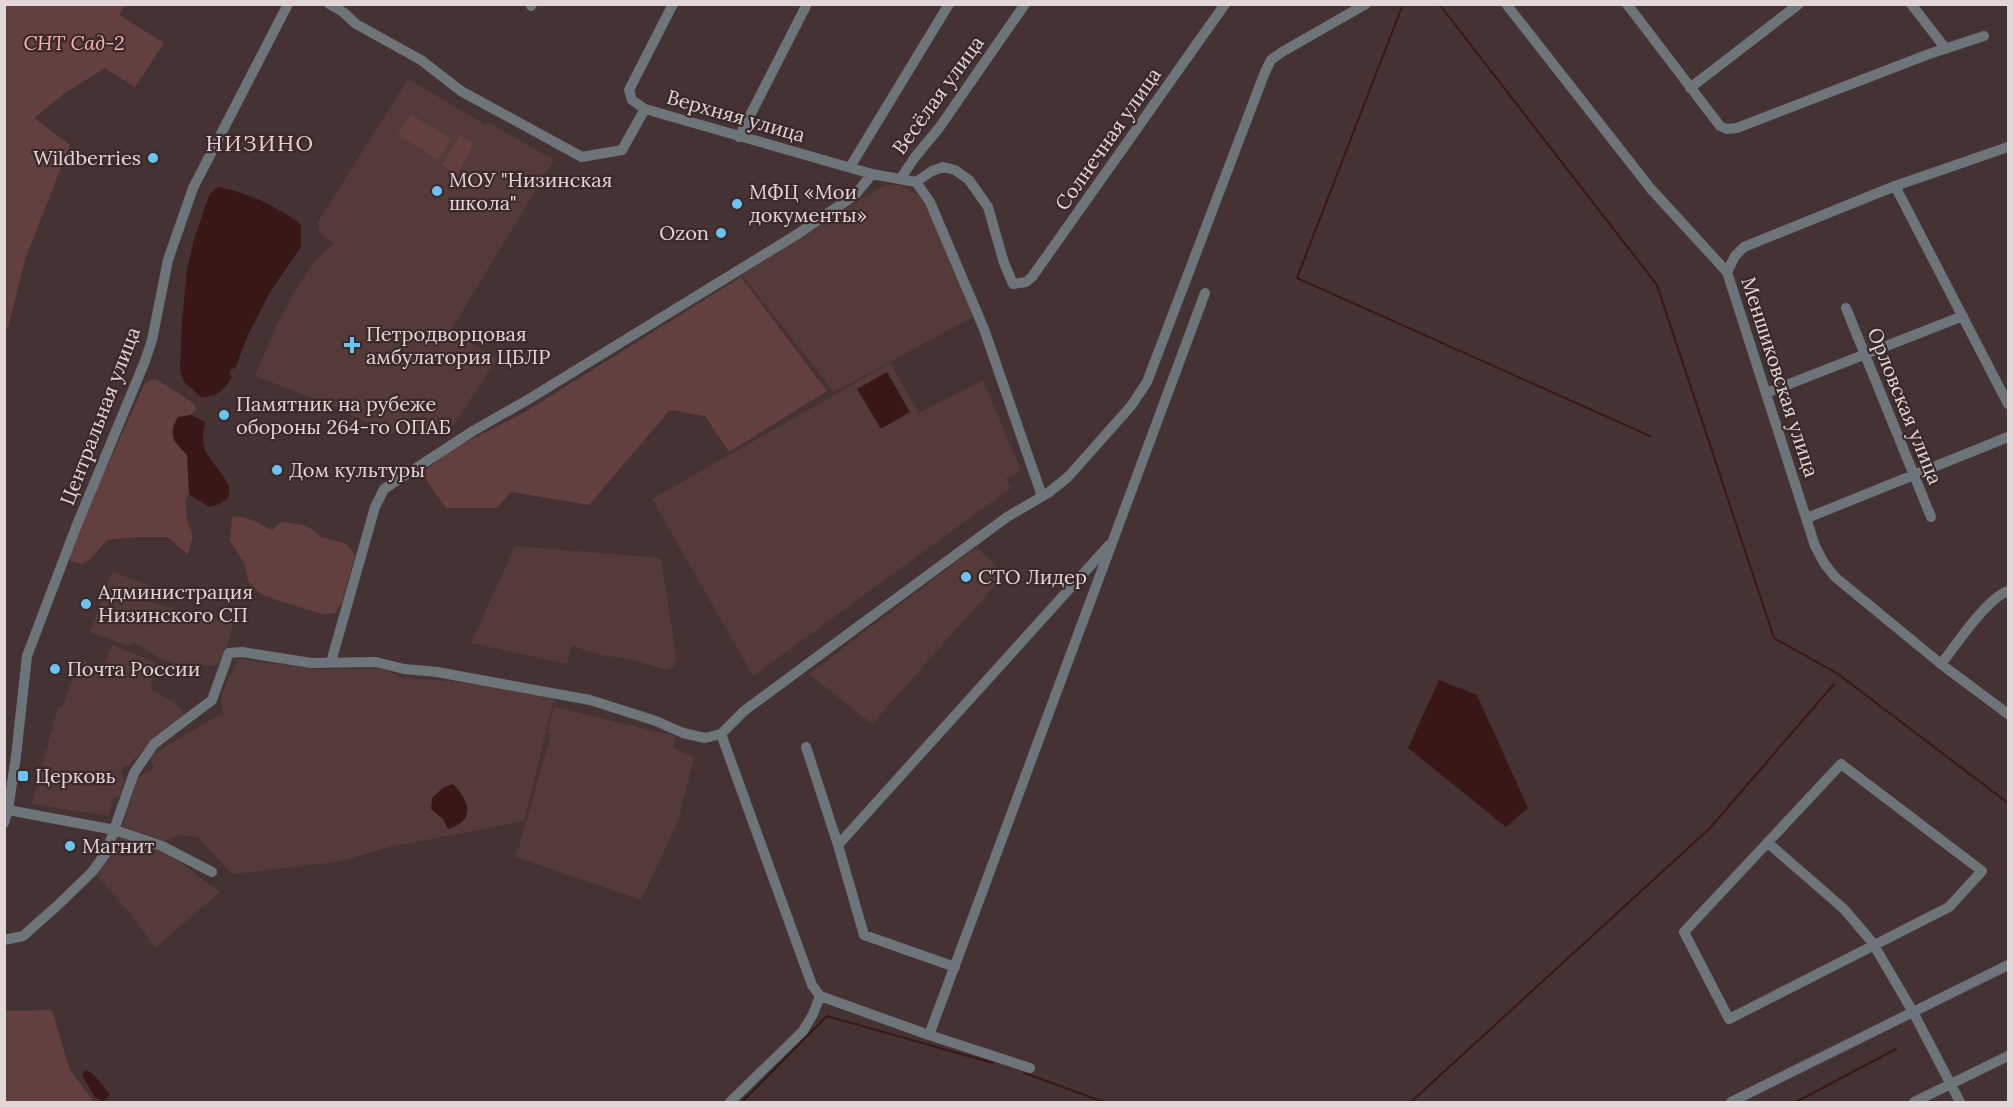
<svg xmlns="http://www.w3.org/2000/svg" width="2013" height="1107" viewBox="0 0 2013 1107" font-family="Lora,serif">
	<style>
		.built { fill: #543b3a }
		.green { fill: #633f3f }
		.water { fill: #3a1717 }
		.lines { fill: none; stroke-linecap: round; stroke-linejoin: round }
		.stream { stroke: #3a1717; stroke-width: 2 }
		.minor { stroke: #6e757a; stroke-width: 10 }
		.poi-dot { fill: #6bc3f2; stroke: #3a2928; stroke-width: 2 }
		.labels { text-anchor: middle; stroke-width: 4.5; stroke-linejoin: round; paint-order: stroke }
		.park-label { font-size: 20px; font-style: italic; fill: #feb4b3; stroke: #3a2928 }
		.street-label { font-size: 20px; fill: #e2d7d6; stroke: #3a2928 }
		.poi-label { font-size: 20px; fill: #e2d7d6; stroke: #3a2928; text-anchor: start }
		.quarter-label { font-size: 22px; letter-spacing: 1.5px; fill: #e8d1d0; stroke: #3a2928 }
	</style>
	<rect width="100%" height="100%" fill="#443332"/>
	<!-- built -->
	<path class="built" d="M408 79 486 125 488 122 554 160 451 330 497 359 453 426 390 434 334 406 255 376 276 326 299 284 313 264 334 243 320 233 318 222Z
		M884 185H900L918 195 927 204 973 317 834 392 742 275Z
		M890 363 919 413 983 380 1021 470 1006 479 1011 488 753 676 652 499Z
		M515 546 661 558 676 656 673 667 667 670 629 659 601 655 572 646 567 664 471 643Z
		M976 547 1005 574 872 724 809 674Z
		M112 572 149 585 145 601 233 624 223 662 212 666 181 665 159 658 134 642 129 646 90 632Z
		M112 645 154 662 151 690 172 701 185 714 156 736 129 765 124 766 121 772 124 779 119 797 113 798 109 816 32 804 58 707 63 706 79 659 103 669Z
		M238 659 314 669H384L402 678 474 683 554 698 524 821 390 847 337 862 232 874 199 838 180 834 165 841 122 827 138 777 154 768 150 758 159 750 223 713 221 695Z
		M554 707 675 736 674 748 694 758 678 821 641 900 516 857 551 735 547 734Z
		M121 836 164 851 220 892 155 948 131 914 94 873Z"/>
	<!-- green -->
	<path class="green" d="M4 5H125L119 15 164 43 135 87 105 68 65 93 34 118 70 145 25 259 8 328H4Z
		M410 114 451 139 438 160 398 135Z
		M460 135 474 144 457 174 442 165Z
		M741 277 827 391 729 452 705 416 670 410 589 505 511 492 497 508H446L421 473 453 449 525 412Z
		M154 379C159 380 186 398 191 402 195 405 195 406 196 410L191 415 178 417 174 441 187 455 189 494 185 501 187 520 193 536 188 555 168 537H137L107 540 90 559 82 564 70 561V553L90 504 145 383Z
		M232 516C247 516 259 523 272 530L281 522C290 523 305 524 313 530 315 531 317 535 320 536 334 544 345 536 355 556L342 602 335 613 322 614 279 601 259 593 248 581 245 564 230 541Z
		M52 1010 70 1070 94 1102H5V1011Z"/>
	<!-- water -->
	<path class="water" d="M218 187C244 191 281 208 301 225V247L270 292 248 335 235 369 232 368 229 374 232 376C225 390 218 397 201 397L184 382 180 371 182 320 187 270 194 239 210 193Z
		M887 372 910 412 881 429 857 389Z
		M191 415 205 422C203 433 201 444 207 454 217 471 251 498 209 507L189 494 187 455C174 441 167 435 178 417Z
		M1439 680 1477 695 1528 808 1506 827 1408 748Z
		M453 784C470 802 476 820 448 829L443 819 431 809 432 798 444 787Z
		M86 1070C97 1075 101 1085 110 1094L103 1102 94 1096 82 1075Z"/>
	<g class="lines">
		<!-- stream -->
		<path class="stream" d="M1403 4 1297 278 1650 436
			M1439 4 1657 285 1774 638 1838 674 2008 803
			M1024 1073 1104 1102
			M742 1102 827 1016 993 1063
			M1411 1102 1710 828 1834 684
			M1796 1102 1896 1049"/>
		<!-- minor -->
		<path class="minor" d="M329 4 343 12 356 24 421 60 461 91 582 157 622 150 645 109
			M673 4 629 90 632 100 645 109 872 174 916 182 932 171 943 167 955 170 969 180 988 207 1004 263 1013 284 1026 282 1032 277 1225 4
			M1506 4 1651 189 1727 272
			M1627 4 1720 126 1727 129 1737 128 1929 54 1984 36
			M1911 4 1946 49
			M531 6 532 4
			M1690 88 1799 4
			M739 137 807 4
			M2008 147 1895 186 1744 247 1735 256 1727 272 1815 546 1824 563 1835 577 1941 664 2008 714
			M850 167 949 4
			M901 178 915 157 939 128 1025 4
			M916 182 930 202 984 329 1042 496
			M1895 186 2008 404
			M1846 308 1931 517
			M1766 393 1963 316
			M1807 518 2008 437
			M331 662 375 507 384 489 473 431 529 399 796 235 855 195 872 174
			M1941 664C1957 644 1986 599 2008 591
			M721 734 812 985 820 996 813 1014 803 1031 730 1102
			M806 747 838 845 864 935 955 967
			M1841 764 1982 871 1949 907 1729 1019 1684 932Z
			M8 810 115 830 162 846 212 872
			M4 823 8 810 16 756 27 656 76 527 145 361 152 340 168 260 193 188 288 4
			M1768 843 1844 909 1872 942 1913 1012 1960 1102
			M838 845 1109 545
			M4 940 23 936 58 905 92 872 106 853 134 773 154 744 212 700 229 653 242 652 311 663 376 662 404 669 437 672 590 700 656 721 683 733 705 738 721 734 744 711 867 620 1007 517 1048 493 1068 477 1131 406 1147 382 1265 72 1271 60 1282 52 1366 4
			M820 996 929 1035 1030 1068
			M929 1035 1205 293
			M1731 1102 2008 965
			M1914 1102 2008 1056"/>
	</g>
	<!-- markers -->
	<g class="poi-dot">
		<circle cx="153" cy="158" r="6"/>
		<circle cx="437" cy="191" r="6"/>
		<circle cx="737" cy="204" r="6"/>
		<circle cx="721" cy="233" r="6"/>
		<path d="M349 336h6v6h6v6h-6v6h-6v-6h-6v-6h6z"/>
		<circle cx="224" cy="415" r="6"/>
		<circle cx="277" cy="470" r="6"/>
		<circle cx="966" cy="577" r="6"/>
		<circle cx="86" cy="604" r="6"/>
		<circle cx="55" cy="669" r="6"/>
		<rect x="17" y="770" width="12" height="12" rx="3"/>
		<circle cx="70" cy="846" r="6"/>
	</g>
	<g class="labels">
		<!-- park labels -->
		<g class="park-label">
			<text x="74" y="50">СНТ Сад-2</text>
		</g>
		<!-- street labels -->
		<g class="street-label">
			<text transform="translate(938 95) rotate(-54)" y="7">Весёлая улица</text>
			<text transform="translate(736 116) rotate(16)" y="7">Верхняя улица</text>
			<text transform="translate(1108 139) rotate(-55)" y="7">Солнечная улица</text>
			<text transform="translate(1780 377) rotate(72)" y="7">Меншиковская улица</text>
			<text transform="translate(1905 406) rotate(68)" y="7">Орловская улица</text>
			<text transform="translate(100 416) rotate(-69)" y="7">Центральная улица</text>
		</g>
		<!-- poi labels -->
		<g class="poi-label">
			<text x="141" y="165" text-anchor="end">Wildberries</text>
			<text x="449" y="187">МОУ "Низинская<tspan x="449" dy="23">школа"</tspan></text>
			<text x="749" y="199">МФЦ «Мои<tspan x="749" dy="23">документы»</tspan></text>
			<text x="709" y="240" text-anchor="end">Ozon</text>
			<text x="366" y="341">Петродворцовая<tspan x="366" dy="23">амбулатория ЦБЛР</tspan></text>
			<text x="236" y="411">Памятник на рубеже<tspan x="236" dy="23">обороны 264-го ОПАБ</tspan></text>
			<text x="289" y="477">Дом культуры</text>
			<text x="978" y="584">СТО Лидер</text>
			<text x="98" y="599">Администрация<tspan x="98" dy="23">Низинского СП</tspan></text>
			<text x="67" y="676">Почта России</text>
			<text x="35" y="783">Церковь</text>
			<text x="82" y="853">Магнит</text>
		</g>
		<!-- quarter labels -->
		<g class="quarter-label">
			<text x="260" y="151">НИЗИНО</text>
		</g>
	</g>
	<!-- border -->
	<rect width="2013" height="1107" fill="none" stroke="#e2d7d6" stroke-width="12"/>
</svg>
